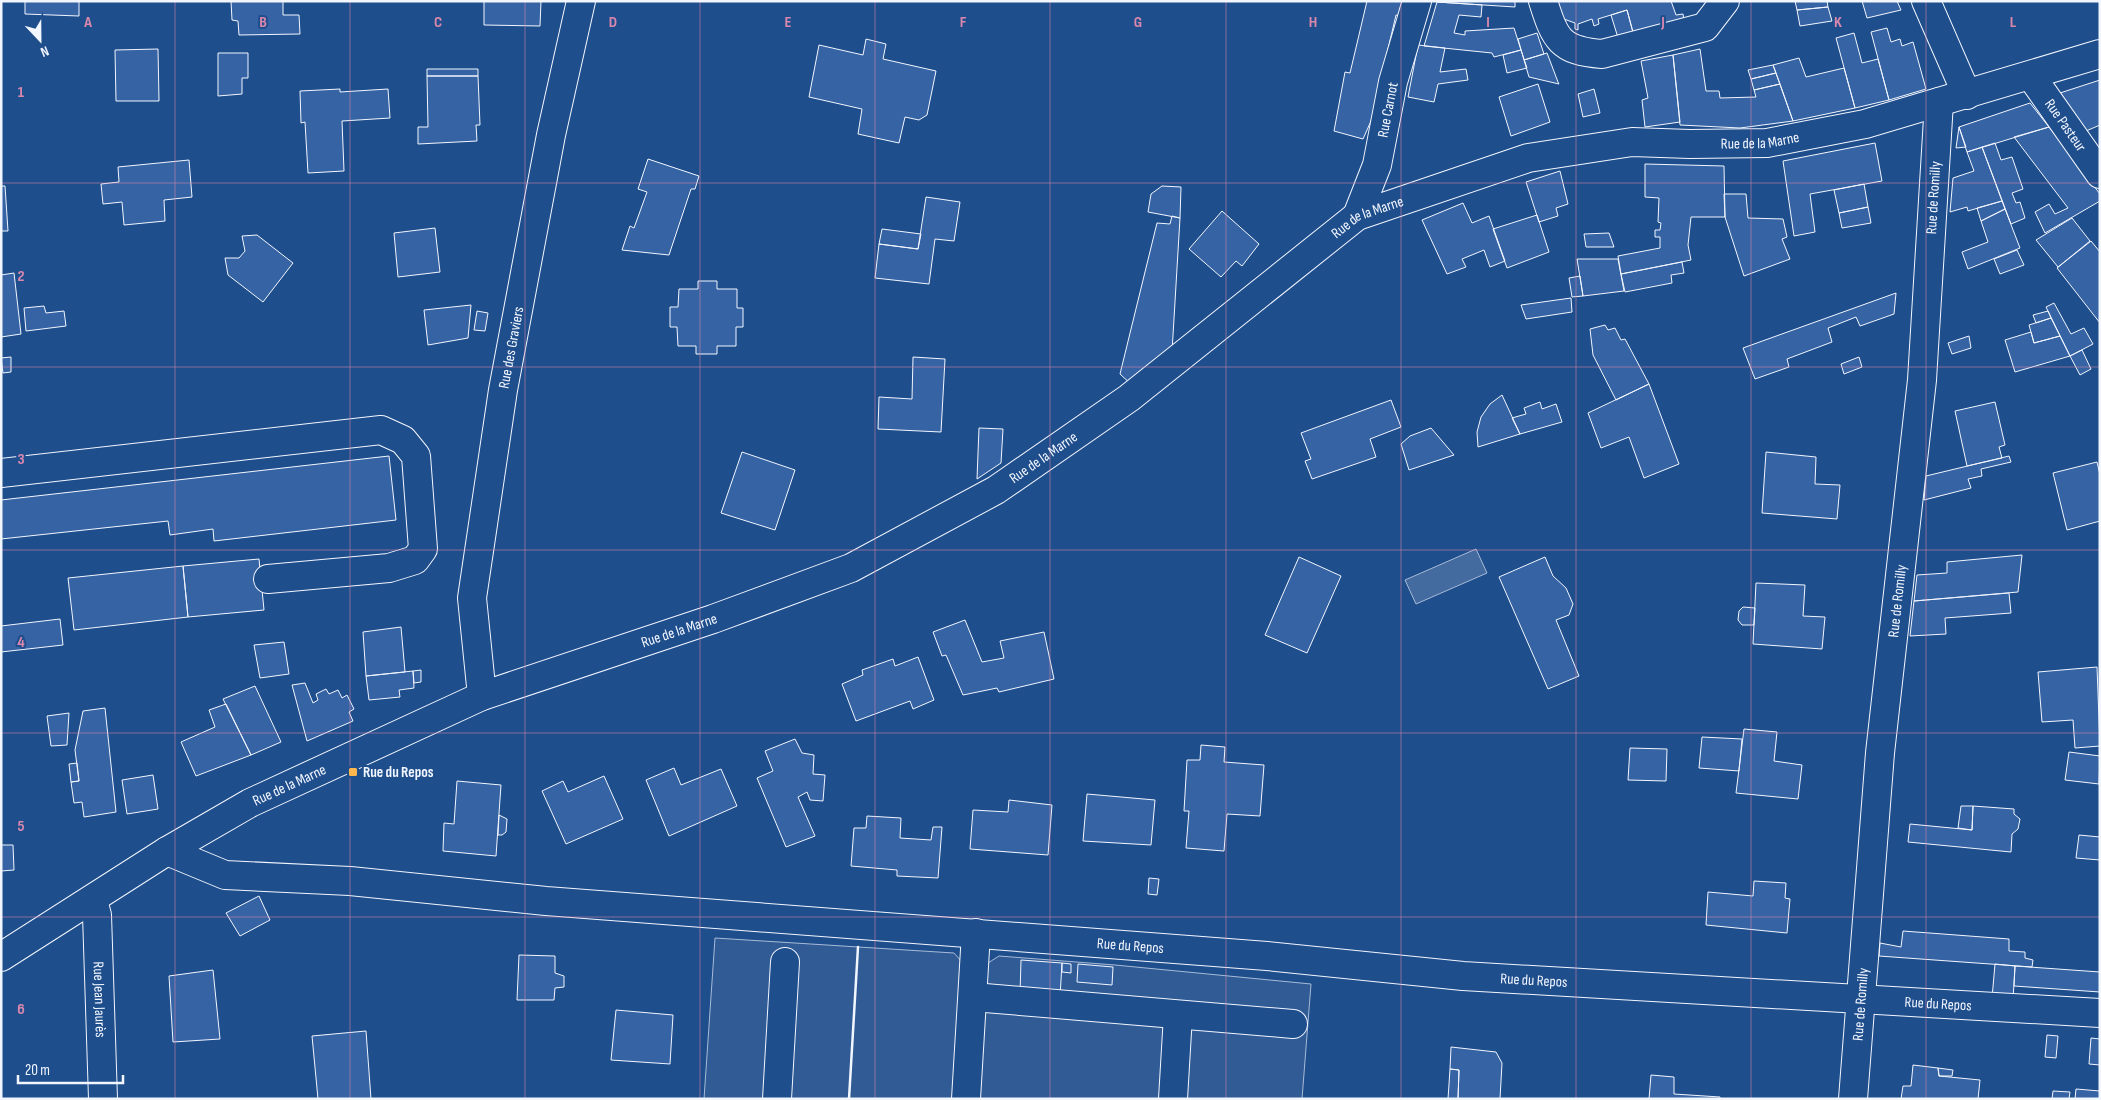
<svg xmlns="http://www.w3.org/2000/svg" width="2101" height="1100" viewBox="0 0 2101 1100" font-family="'Sofia Sans Condensed',sans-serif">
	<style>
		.built { fill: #305b95; stroke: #a8bbd7 }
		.water { fill: #446ba0; stroke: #a8bbd7 }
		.building { fill: #3563a3; stroke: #f2f6ff }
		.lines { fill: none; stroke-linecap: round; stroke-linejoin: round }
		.minor-casing { stroke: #f2f6ff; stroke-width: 30 }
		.minor { stroke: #1f4e8c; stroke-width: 28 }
		.wall { stroke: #f2f6ff; stroke-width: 2.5 }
		.grid { fill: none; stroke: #da87ad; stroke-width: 1; stroke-opacity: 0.55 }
		.poi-dot { fill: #ffb74d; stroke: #1f4e8c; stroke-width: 2 }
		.labels { text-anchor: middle; stroke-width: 4; stroke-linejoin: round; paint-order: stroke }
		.street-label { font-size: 15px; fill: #f2f6ff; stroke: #1f4e8c }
		.poi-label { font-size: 15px; font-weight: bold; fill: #f2f6ff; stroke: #1f4e8c; text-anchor: start }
		.grid-label { font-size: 16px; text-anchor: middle; font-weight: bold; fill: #da87ad; stroke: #1f4e8c; stroke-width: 4; stroke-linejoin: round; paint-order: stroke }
	</style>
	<rect width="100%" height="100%" fill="#1f4e8c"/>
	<!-- built -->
	<path class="built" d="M715 938 954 953 962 962 988 963 999 956 1115 965 1311 984 1302 1099H704Z"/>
	<!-- water -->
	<path class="water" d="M1476 549 1487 573 1416 604 1405 580Z"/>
	<!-- building -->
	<path class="building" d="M25 1H79V16L25 14Z
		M231 1H283V15H299L300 34 239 35 238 21 232 20Z
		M484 1H541L540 26 484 25Z
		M1367 1H1404L1400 16 1396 15 1371 121 1363 139 1334 131 1345 72 1350 73Z
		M1437 1H1515V7L1437 2Z
		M1556 1H1671L1676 15 1683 14 1684 20 1634 36 1627 10 1598 19 1599 24 1594 26 1592 19 1578 24V30L1575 29V23L1561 18Z
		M1795 1H1827L1828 7 1797 10Z
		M1862 1H1897L1901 10 1867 18Z
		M1437 2 1482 5 1481 17 1459 15 1454 33 1465 35V31L1514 28 1521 50 1494 57 1492 53 1424 46Z
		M1828 7 1832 21 1800 26 1797 10Z
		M1627 10 1634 36 1619 41 1611 15Z
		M1887 28 1891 42 1900 39 1902 46 1913 42 1926 89 1889 100 1871 32Z
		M1537 33 1544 54 1524 60 1518 39Z
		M1854 33 1862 63 1878 59 1889 100 1855 108 1836 38Z
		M866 39 886 44 883 59 936 71 927 115 919 120 905 117 899 143 858 134 862 109 809 97 819 45 863 55Z
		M1418 45 1445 48 1440 72 1466 69 1468 80 1438 84 1434 102 1408 97Z
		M158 49 159 101H116L115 50Z
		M1700 49 1706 91H1719L1720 98 1756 97 1754 90 1780 84 1793 121 1740 128 1680 125 1673 55Z
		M1521 50 1527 68 1507 73 1503 55Z
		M218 53H248V78H242V94L218 96Z
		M1547 53 1558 82 1559 84 1529 77 1524 60Z
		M1673 55 1680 122 1645 127 1642 100 1648 98 1641 61Z
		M1799 58 1806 77 1844 68 1855 108 1793 121 1773 65Z
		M1773 65 1776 73 1751 79 1748 70Z
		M427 69H478V76H427Z
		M1776 73 1780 84 1754 90 1751 79Z
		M427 76H478L480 125H476L477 141 418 144V127H428Z
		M2100 80V125L2086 131 2060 93Z
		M1538 84 1550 122 1511 136 1499 97Z
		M340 89V92L388 89 390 118 342 121 344 171 308 173 305 122 301 123 300 91Z
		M1594 89 1600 113 1583 117 1578 94Z
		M2030 103 2049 127 1967 152 1959 127Z
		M1959 127 1966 147 1956 148Z
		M2049 127 2100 194V201L2045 233 2035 212 2049 204 2055 214 2068 208 2014 137Z
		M1875 143 1882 181 1810 194 1815 232 1794 236 1783 161Z
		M1995 143 2001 160 2012 157 2023 189 2012 193 2016 203 2020 202 2025 218 2011 224 1982 147Z
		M1982 147 2002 201 1968 211 1967 207 1950 212 1953 178 1974 171 1967 152Z
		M648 159 699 176 695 189H691L669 255 622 250 630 226 634 228 647 192 638 189Z
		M189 160 192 197 164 200 165 221 124 225 122 202 103 204 101 184 119 182 118 167Z
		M1645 164 1724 166 1725 217H1691L1688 245 1691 260 1621 274 1618 256 1660 248V237H1655V230H1660L1661 223 1658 222 1659 198 1645 197Z
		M1560 171 1568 204 1556 208 1558 216 1539 222 1526 182Z
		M1864 184 1868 207 1839 213 1834 190Z
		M1 186H5L8 231H1Z
		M1162 186 1181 187 1180 218 1148 212 1151 194Z
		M1724 194H1746L1748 218 1783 219 1787 237 1782 239 1790 259 1744 276 1725 217Z
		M926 197 960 202 954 241 935 239 929 284 875 278 879 244 918 249Z
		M2002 201 2005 209 1981 221 1977 208Z
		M1463 203 1472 223 1489 216 1505 261 1490 267 1484 250 1462 259 1466 267 1447 274 1422 220Z
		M1868 207 1871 223 1842 228 1839 213Z
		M2005 209 2020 248 1968 269 1962 252 1988 242 1981 221Z
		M1222 211 1259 244 1242 266 1236 261 1221 277 1189 249Z
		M1537 215 1549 252 1507 268 1493 229Z
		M1172 216 1180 218 1172 352 1132 385 1120 374 1157 223 1170 224Z
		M2072 218 2090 241 2058 267 2036 240Z
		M435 228 440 272 398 277 394 233Z
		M882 229 921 234 918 249 879 244Z
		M1609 233 1614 247H1586L1584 234Z
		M257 235 293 263 263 302 228 275 225 258H239L245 251 242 236Z
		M2091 241 2100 252V323L2057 268Z
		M2017 250 2024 265 2000 274 1994 259Z
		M1577 259H1618L1624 291 1583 296Z
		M1682 262 1684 273 1671 275 1672 283 1625 292 1621 274Z
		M14 273 21 334 1 337V275Z
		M1580 276 1583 296 1572 297 1569 278Z
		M698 281H717V289H737V308H743V327H736V346H717V354H696V346H678L677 327H670V307H678L679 289H698Z
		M1896 293 1894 314 1860 326 1856 317 1828 328 1832 342 1787 359 1789 367 1755 379 1743 348Z
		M1571 298 1572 312 1526 319 1521 305Z
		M2054 303 2071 334 2084 328 2093 344 2070 356 2046 307Z
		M471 305 468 338 428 345 424 310Z
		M44 306 46 313 64 311 66 326 26 331 24 308Z
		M477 311 488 313 485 331 474 330Z
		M2048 311 2051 318 2036 323 2033 315Z
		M2051 318 2060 336 2034 343 2029 325Z
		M1605 325 1608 330 1615 328 1621 340 1625 339 1649 384 1616 400 1593 355 1590 329Z
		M2031 332 2034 343 2060 336 2070 356 2015 372 2005 340Z
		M1969 336 1971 348 1952 354 1948 343Z
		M2082 350 2091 369 2080 375 2070 356Z
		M11 357V372L3 373 1 358Z
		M913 357 945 359 941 432 878 429 879 397 912 399Z
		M1859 357 1862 367 1844 374 1841 364Z
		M1649 384 1679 464 1644 478 1629 437 1601 448 1588 413Z
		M1502 395 1520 434 1478 447 1477 432 1481 417 1490 404Z
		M1391 400 1401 427 1370 439 1376 457 1312 479 1305 461 1311 459 1301 433Z
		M1540 402 1542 409 1556 404 1562 422 1520 434 1512 418 1526 414 1524 408Z
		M1995 402 2005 445 1999 447 2002 458 1967 466 1955 411Z
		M979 428 1003 429 1001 463 977 479Z
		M1431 428 1454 455 1409 470 1401 444 1410 436Z
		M742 452 795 470 775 530 721 513Z
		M1766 452 1816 457 1815 484 1840 485 1837 519 1762 513Z
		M389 456 396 520 214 541 213 529 170 535 168 521 1 539V500Z
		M2009 456 2011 462 1981 469 1982 476 1968 479 1971 488 1924 500 1926 476Z
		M2097 462 2100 475V521L2067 530 2053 473Z
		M2022 555 2018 592 1914 601 1917 575 1947 573V562Z
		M1299 557 1341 576 1307 653 1265 635Z
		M1545 557 1553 576 1566 588 1573 604 1569 615 1556 620 1579 676 1548 689 1499 577Z
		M259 559 264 610 188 617 183 566Z
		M183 566 188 617 74 630 68 578Z
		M1756 583 1805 585 1803 616 1825 617 1822 649 1753 644Z
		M2009 593 2011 613 1945 618 1946 634 1910 636 1914 601Z
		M1743 607 1755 608 1754 625H1742L1738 620 1739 611Z
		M60 619 63 645 1 652V626Z
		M965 620 982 662 1004 658 1000 641 1044 632 1054 679 999 692 997 688 963 695 946 655 942 656 933 632Z
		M401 627 405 672 366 676 363 632Z
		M284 642 289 674 260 678 254 645Z
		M918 657 934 700 913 709 910 701 856 721 842 684 863 675 862 670 893 659 895 666Z
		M2097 667 2100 746 2075 748 2073 720 2042 722 2038 672Z
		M421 670V682L414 683 413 671Z
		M413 671 414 688 399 690 400 697 369 700 366 676Z
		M305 683 313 703 318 700 316 694 326 689 329 694 338 690 342 698 347 695 354 709 349 712 353 721 307 741 292 685Z
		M255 686 281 742 251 755 223 699Z
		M226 704 251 755 196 776 181 742 215 727 209 710Z
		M105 708 116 812 84 817 82 802 74 803 71 782 79 781 75 750 83 711Z
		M69 713 67 745 51 746 47 716Z
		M1744 729 1777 732 1774 761 1802 765 1798 799 1736 793Z
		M1702 737 1742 739 1739 771 1699 768Z
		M795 739 802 753 814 755 813 774 825 775 823 801 810 800 807 792 798 797 815 836 786 847 757 778 773 771 765 751Z
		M1201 745 1225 747 1224 762 1264 765 1260 816 1227 814 1224 851 1186 848 1189 811H1184L1187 760H1200Z
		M1630 748 1667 749 1666 781 1628 780Z
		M2069 752 2100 756 2099 784 2065 780Z
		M77 763 79 781 71 782 69 764Z
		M674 768 681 785 721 769 737 806 669 836 646 780Z
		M153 775 158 809 127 814 122 780Z
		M604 776 623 819 566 844 542 791 563 781 568 792Z
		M457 781 501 785 496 856 443 851 444 823 454 824Z
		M1087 794 1155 800 1151 845 1083 841Z
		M1009 800 1052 805 1048 855 970 849 973 810 1008 812Z
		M1961 806H1973L1972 830 1958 828Z
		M1973 806 2014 809V814L2020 819 2018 829 2012 834 2011 852 1908 842 1910 824 1972 830Z
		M499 815 507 819 506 832 502 835H498Z
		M867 816 901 818 900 838 931 840 933 827H942L938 878 897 876V870L851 866 854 828H866Z
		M2079 835 2100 837V860L2076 858Z
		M1 845H13L14 870 1 871Z
		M1149 878 1159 879 1157 895 1148 894Z
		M1754 881 1786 883 1785 898 1790 899 1787 933 1706 925 1708 892 1753 896Z
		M259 896 270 920 240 936 226 913Z
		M1903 931 2009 939V951L2025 952V958L2033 960 2032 967 1879 956 1880 943 1901 947Z
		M519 955 555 956V973L564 976V987L555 988 554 1000H517Z
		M1021 960 1062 963 1060 997 1020 994Z
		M1062 963 1071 964V973L1062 972Z
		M1078 964 1113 967 1112 985 1077 982Z
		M1995 964 2015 966 2013 1000 1992 998Z
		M2015 966 2100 972V992L2014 986Z
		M213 970 220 1039 173 1042 169 976Z
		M616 1010 673 1015 670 1064 611 1060Z
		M366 1031 371 1099H318L312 1036Z
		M2047 1035 2058 1036 2056 1058 2045 1057Z
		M2091 1038 2100 1039V1065L2089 1064Z
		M1451 1047 1496 1052 1502 1063 1500 1099H1458L1459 1070 1450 1069Z
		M1913 1065 1938 1068 1939 1076 1980 1080 1978 1099H1901L1903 1086H1911Z
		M1938 1068 1953 1070 1952 1076H1939Z
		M1450 1069 1459 1070 1458 1099H1448Z
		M1651 1075 1674 1077V1094L1720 1097V1099H1649Z
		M2076 1089 2100 1091V1099H2075Z
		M2053 1091 2070 1092 2069 1099H2052Z"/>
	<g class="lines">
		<!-- minor casing -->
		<g class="minor-casing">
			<g id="minor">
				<path d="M1543 1C1555 39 1560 51 1602 54L1705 27 1725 1"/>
				<path d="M1926 1 1967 95"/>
				<path id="s1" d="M2031 76 2100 174"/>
				<path id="s2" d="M1357 216 1377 165 1393 82 1417 1"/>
				<path d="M1 473 381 430 403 440 416 456 423 549 415 560 389 568 268 579"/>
				<path id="s3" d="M482 696 472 598 503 390 551 135 581 1"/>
				<path id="s4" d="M167 851 225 875 350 881 546 901 1267 956 1463 976 2100 1013"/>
				<path id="s5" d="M93 900 97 915 103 1099"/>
				<path id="s6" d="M1 957 167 851 250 803 482 696 713 619 851 568 996 490 1129 398 1357 216 1528 158 1632 142 1690 144 1767 143 1865 124 2100 54"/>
				<path d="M973 997 1293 1024"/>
				<path d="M777 1099 785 962"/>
				<path d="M966 1099 976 933"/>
				<path d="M1173 1099 1178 1015"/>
				<path id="s7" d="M1853 1099 1880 753 1922 380 1939 102"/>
			</g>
		</g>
		<!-- minor -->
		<use href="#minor" class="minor"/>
		<!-- wall -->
		<path class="wall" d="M849 1099 858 947"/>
	</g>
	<!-- grid -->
	<path class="grid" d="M175 1V1099M350 1V1099M525 1V1099M700 1V1099M875 1V1099M1050 1V1099M1226 1V1099M1401 1V1099M1576 1V1099M1751 1V1099M1926 1V1099M1 183H2100M1 367H2100M1 550H2100M1 733H2100M1 917H2100"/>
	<!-- markers -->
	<rect class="poi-dot" x="348" y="767" width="10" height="10" rx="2.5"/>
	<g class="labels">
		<!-- street labels -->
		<g class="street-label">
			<text dy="5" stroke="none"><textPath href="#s2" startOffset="111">Rue Carnot</textPath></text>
			<text dy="5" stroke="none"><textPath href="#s1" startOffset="60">Rue Pasteur</textPath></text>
			<text dy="5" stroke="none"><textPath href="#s6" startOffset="1971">Rue de la Marne</textPath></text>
			<text dy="5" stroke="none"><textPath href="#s7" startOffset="905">Rue de Romilly</textPath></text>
			<text dy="5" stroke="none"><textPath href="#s6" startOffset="1566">Rue de la Marne</textPath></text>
			<text dy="5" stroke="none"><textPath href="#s3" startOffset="352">Rue des Graviers</textPath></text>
			<text dy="5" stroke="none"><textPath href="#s6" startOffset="1161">Rue de la Marne</textPath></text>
			<text dy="5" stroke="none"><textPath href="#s7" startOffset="500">Rue de Romilly</textPath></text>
			<text dy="5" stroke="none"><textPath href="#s6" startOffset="756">Rue de la Marne</textPath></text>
			<text dy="5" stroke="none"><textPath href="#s6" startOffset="336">Rue de la Marne</textPath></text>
			<text dy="5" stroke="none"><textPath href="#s4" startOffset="971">Rue du Repos</textPath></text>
			<text dy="5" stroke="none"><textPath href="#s4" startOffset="1376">Rue du Repos</textPath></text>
			<text dy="5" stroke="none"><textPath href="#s5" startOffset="100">Rue Jean Jaurès</textPath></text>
			<text dy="5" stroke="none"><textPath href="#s4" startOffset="1781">Rue du Repos</textPath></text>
			<text dy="5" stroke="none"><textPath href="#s7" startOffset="95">Rue de Romilly</textPath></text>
		</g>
		<!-- poi labels -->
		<g class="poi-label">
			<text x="363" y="777">Rue du Repos</text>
		</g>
	</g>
	<g class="grid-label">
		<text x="88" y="27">A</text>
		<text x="263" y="27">B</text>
		<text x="438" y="27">C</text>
		<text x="613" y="27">D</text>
		<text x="788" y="27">E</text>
		<text x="963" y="27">F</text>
		<text x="1138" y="27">G</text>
		<text x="1313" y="27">H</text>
		<text x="1488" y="27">I</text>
		<text x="1663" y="27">J</text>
		<text x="1838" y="27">K</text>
		<text x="2013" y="27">L</text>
		<text x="21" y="97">1</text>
		<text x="21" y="281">2</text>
		<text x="21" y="464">3</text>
		<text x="21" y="647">4</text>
		<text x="21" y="831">5</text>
		<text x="21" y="1014">6</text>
	</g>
	<!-- border -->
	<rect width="2101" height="1100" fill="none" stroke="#f2f6ff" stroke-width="5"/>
	<!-- north arrow -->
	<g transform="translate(40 40) rotate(158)" stroke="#1f4e8c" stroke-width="4" paint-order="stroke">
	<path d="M0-4L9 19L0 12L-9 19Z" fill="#f2f6ff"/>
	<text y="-8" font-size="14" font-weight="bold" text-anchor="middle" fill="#f2f6ff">N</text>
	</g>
	<!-- scale -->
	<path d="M18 1075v8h105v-8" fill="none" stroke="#f2f6ff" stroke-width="2.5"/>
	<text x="25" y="1075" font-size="15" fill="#f2f6ff" stroke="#1f4e8c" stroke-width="4" paint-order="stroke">20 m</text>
</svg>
